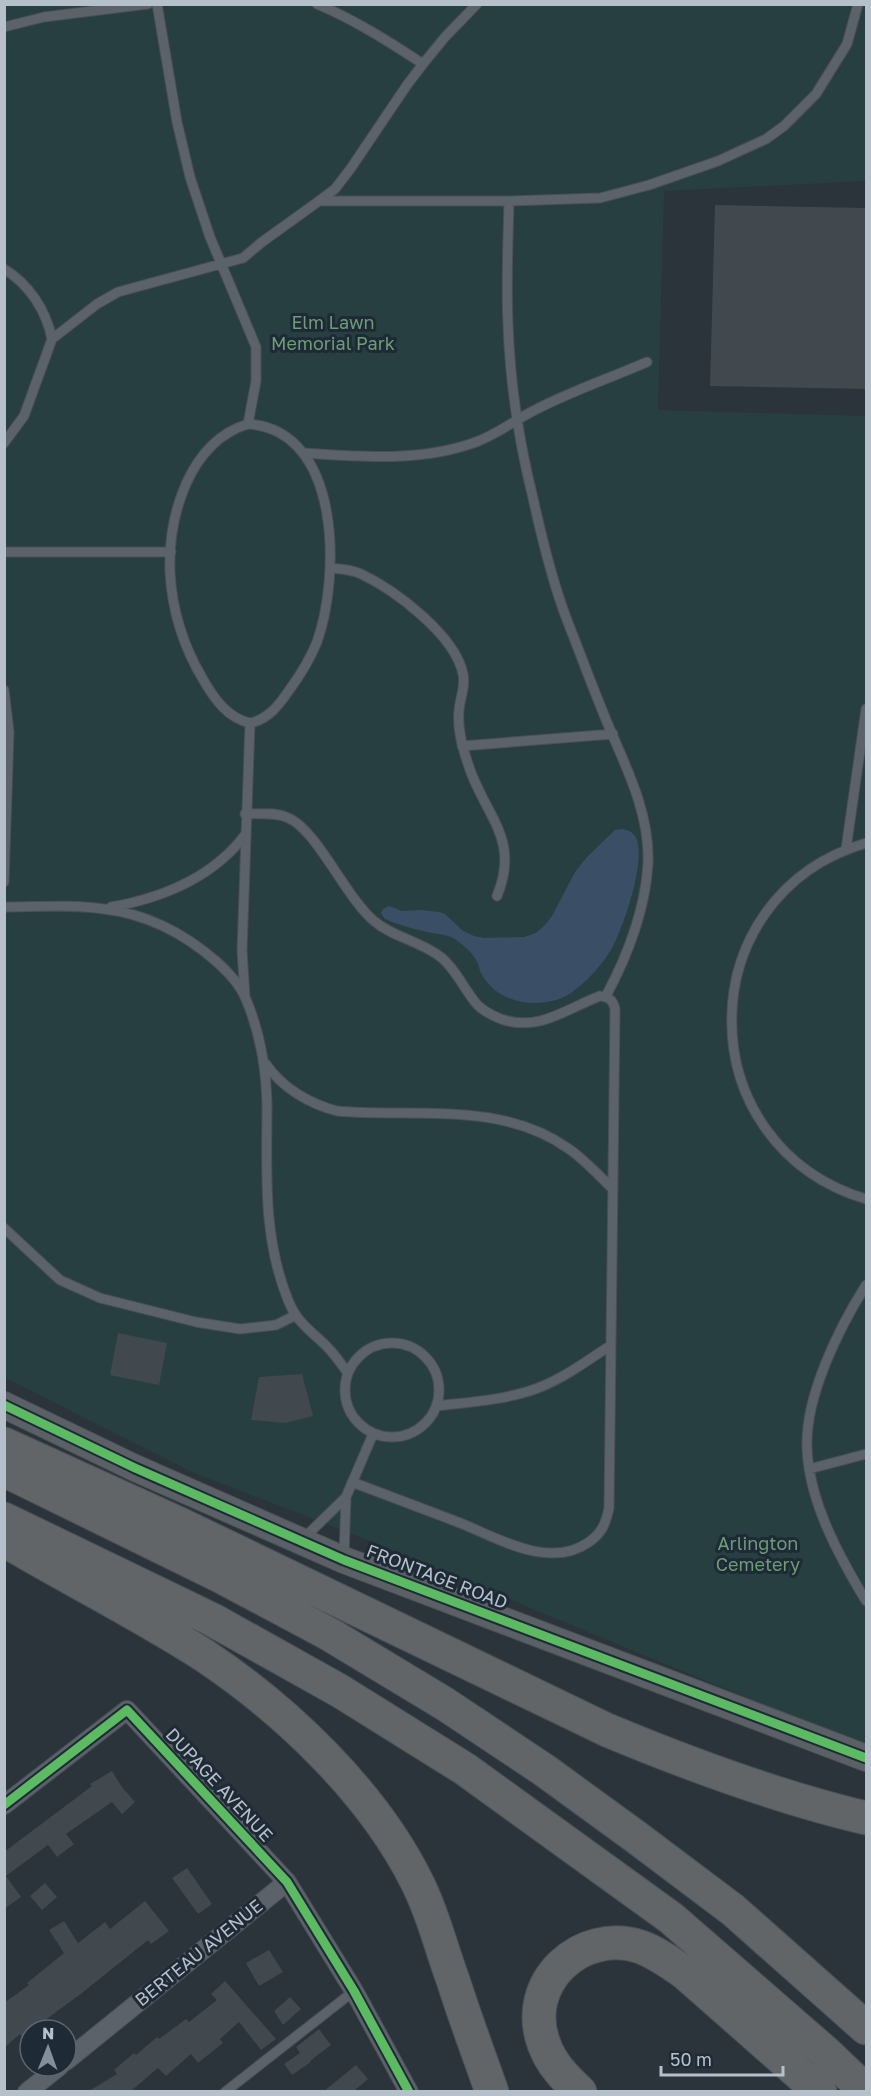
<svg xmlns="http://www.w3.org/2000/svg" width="871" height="2096" viewBox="0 0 871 2096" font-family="'Golos Text',sans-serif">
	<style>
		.green { fill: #283f41 }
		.water { fill: #3a4f66 }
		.building { fill: #41484e }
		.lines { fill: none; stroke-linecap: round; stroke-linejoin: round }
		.lane-casing { stroke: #4a4f55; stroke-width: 11 }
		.street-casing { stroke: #4a4f55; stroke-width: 20 }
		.secondary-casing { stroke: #4a4f55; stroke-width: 28 }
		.highway-casing { stroke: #484f57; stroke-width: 35 }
		.lane { stroke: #5c6269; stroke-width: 9 }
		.street { stroke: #5c6269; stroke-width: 18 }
		.secondary { stroke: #5b6067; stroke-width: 26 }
		.highway { stroke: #616568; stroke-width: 33 }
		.cycleway-casing { stroke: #1e2a36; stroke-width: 13 }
		.cycleway { stroke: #5cba63; stroke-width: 9 }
		.labels { text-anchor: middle; stroke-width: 6; stroke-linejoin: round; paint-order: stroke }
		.park-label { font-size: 18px; fill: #6d9c75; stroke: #1e2a36 }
		.street-label { font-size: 18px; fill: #b6c0cb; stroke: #1e2a36 }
	</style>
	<rect width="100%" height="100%" fill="#2b333b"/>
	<!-- green -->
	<path class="green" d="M4 5H866V181L664 191 658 410 866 416V1746L648 1657 368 1540 194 1473 5 1378Z"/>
	<!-- water -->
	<path class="water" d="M622 829C622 829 630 831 631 832 653 846 622 930 612 948 602 966 576 995 556 1000 528 1008 495 1000 481 973 479 969 479 964 476 960 472 952 461 943 453 938 445 934 436 934 427 932 415 929 403 926 392 922L384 918 381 913 383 909 389 906 402 911 422 910 439 912 445 914 463 931 474 936 484 938 524 937 536 933 546 924 552 916 575 872 587 857 615 830Z"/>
	<!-- building -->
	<path class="building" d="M715 205 867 208V389L710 386Z
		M118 1333 167 1343 159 1385 110 1375Z
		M302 1374 313 1416 285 1423 251 1420 259 1377Z
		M112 1771 122 1787 135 1802 122 1814 112 1802 66 1834 74 1844 57 1857 48 1845 6 1876 21 1897 4 1909V1852L92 1786 90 1784Z
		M187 1868 212 1904 198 1914 172 1878Z
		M45 1883 57 1897 42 1910 30 1896Z
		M145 1901 169 1931 151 1944 148 1940 82 1993 22 2037 20 2034 4 2048V2003L29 1985 27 1983 64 1953 49 1930 64 1921 78 1943 105 1922 110 1929Z
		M269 1950 283 1972 259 1986 246 1963Z
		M225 1981 276 2039 261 2050 239 2022 220 2039 223 2043 198 2063 191 2054 166 2076 158 2068 131 2091H89L117 2074 114 2070 134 2053 136 2055 157 2037 159 2039 186 2019 189 2022 217 2000 211 1994Z
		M290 1997 301 2009 283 2025 274 2011Z
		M319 2029 331 2045 310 2061 311 2062 292 2075 284 2064 300 2053 296 2047Z
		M356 2065 368 2079 354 2091H324Z"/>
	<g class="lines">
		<!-- lane casing -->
		<g class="lane-casing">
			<path id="lane" d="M157 4 177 122 190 177 210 237 256 347V381L248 424C342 430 340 577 317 642 310 659 301 674 290 689 279 705 269 719 250 723L242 951 245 996
				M317 4C355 20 388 41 423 64
				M4 27 44 17 148 4
				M319 201H509L600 198 649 185 718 161 766 139 784 126 816 94 847 44 858 4
				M509 201C508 242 506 283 508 324 510 382 519 442 533 498 542 539 552 581 567 620 582 658 596 697 612 734 630 775 650 818 648 864 645 911 628 955 606 996
				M4 269C29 284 46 310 52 339
				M248 424C189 442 168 516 170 572 172 611 184 648 204 681 215 700 228 718 250 723
				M4 443 24 416 52 339 97 304 118 292 243 258 262 242 319 201 335 189 351 168 407 85 423 64 445 37 477 4
				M303 453C360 457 422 462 476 442 498 434 516 419 537 409 572 391 610 378 647 362
				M4 552H171
				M330 568C340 569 351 569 361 574 395 590 455 635 463 674 466 685 460 698 459 710 457 728 462 746 468 764 484 815 521 838 497 896
				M4 690 9 732 4 882
				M462 746 613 734
				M245 814C259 814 274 812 286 817 316 827 345 897 374 921 394 938 421 941 442 958 456 970 463 987 475 1002 481 1010 491 1015 501 1019 539 1032 566 1009 600 996 609 997 613 1000 615 1009L609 1508C606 1523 602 1533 589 1542 548 1571 495 1536 455 1521 421 1508 387 1495 352 1482
				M866 843C687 896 687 1145 866 1199
				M846 849 866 709
				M4 907C37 907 72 904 104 909 147 914 185 934 217 962 228 972 239 983 245 997 259 1029 266 1068 267 1103 267 1169 262 1236 288 1300 296 1320 306 1327 321 1341 332 1350 339 1361 347 1372
				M111 907C162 898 213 877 245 835
				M266 1064C282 1088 310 1104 337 1111 414 1118 501 1100 569 1149 585 1160 598 1175 613 1189
				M4 1228 60 1280 100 1298 196 1322 240 1329 276 1325 296 1315
				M866 1285C839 1328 805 1396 807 1448 809 1502 839 1556 866 1601
				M345 1390a47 47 0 1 1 94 0a47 47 0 1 1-94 0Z
				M436 1406C470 1402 506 1400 538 1388 564 1378 587 1361 611 1345
				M809 1469 866 1454
				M346 1497 373 1434
				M303 1539 346 1497 344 1557
				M225 2092 354 1991"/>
		</g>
		<!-- street casing -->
		<g class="street-casing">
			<path id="street" d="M4 1805 127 1710 287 1882 354 1991 409 2092
				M66 2061 287 1882
				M27 2092 60 2066"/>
		</g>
		<!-- secondary casing -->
		<g class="secondary-casing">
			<path id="secondary" d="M4 1405 135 1468 344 1560 866 1758"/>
		</g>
		<!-- highway casing -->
		<g class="highway-casing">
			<path id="highway" d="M4 1444 182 1525 607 1730C691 1765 777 1797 866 1818
				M4 1470 222 1577 329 1634 445 1704 544 1770 636 1837 733 1910 866 2028
				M4 1519 213 1620 340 1691 465 1769 671 1918 825 2052 866 2091
				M4 1540C71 1580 140 1614 205 1656 287 1711 373 1793 417 1882 433 1913 441 1948 453 1980 465 2018 479 2055 492 2092
				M580 2092C565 2078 551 2064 544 2044 521 1983 581 1927 641 1947 657 1953 671 1963 685 1973L820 2092"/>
		</g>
		<!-- lane -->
		<use href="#lane" class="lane"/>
		<!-- street -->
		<use href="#street" class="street"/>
		<!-- secondary -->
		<use href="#secondary" class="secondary"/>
		<!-- highway -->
		<use href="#highway" class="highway"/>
		<!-- cycleway casing -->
		<g class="cycleway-casing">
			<path id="cycleway" d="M4 1405 135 1468 344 1560 866 1758
				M4 1805 127 1710 287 1882 354 1991 409 2092"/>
		</g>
		<!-- cycleway -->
		<use href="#cycleway" class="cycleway"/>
	</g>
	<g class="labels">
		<!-- park labels -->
		<g class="park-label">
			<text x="333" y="329">Elm Lawn<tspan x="333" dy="21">Memorial Park</tspan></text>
			<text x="758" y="1550">Arlington<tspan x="758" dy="21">Cemetery</tspan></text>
		</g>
		<!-- street labels -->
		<g class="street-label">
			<text transform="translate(437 1577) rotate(21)" y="6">FRONTAGE ROAD</text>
			<text transform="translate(219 1785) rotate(47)" y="6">DUPAGE AVENUE</text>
			<text transform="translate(199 1953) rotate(-39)" y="6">BERTEAU AVENUE</text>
		</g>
	</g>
	<!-- border -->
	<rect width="871" height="2096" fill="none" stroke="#b6c0cb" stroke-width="12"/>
	<!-- north arrow -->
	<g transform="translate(48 2048) rotate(1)"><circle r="28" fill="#1e2a36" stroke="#5b6672" stroke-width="1.5"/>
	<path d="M0-4.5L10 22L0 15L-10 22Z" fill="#858f99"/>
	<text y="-9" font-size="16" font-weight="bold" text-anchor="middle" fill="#b6c0cb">N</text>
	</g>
	<!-- scale -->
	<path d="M661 2066v9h122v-9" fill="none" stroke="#b6c0cb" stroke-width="3"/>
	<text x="670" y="2066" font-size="18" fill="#b6c0cb" stroke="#1e2a36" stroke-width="4.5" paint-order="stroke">50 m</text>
</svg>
